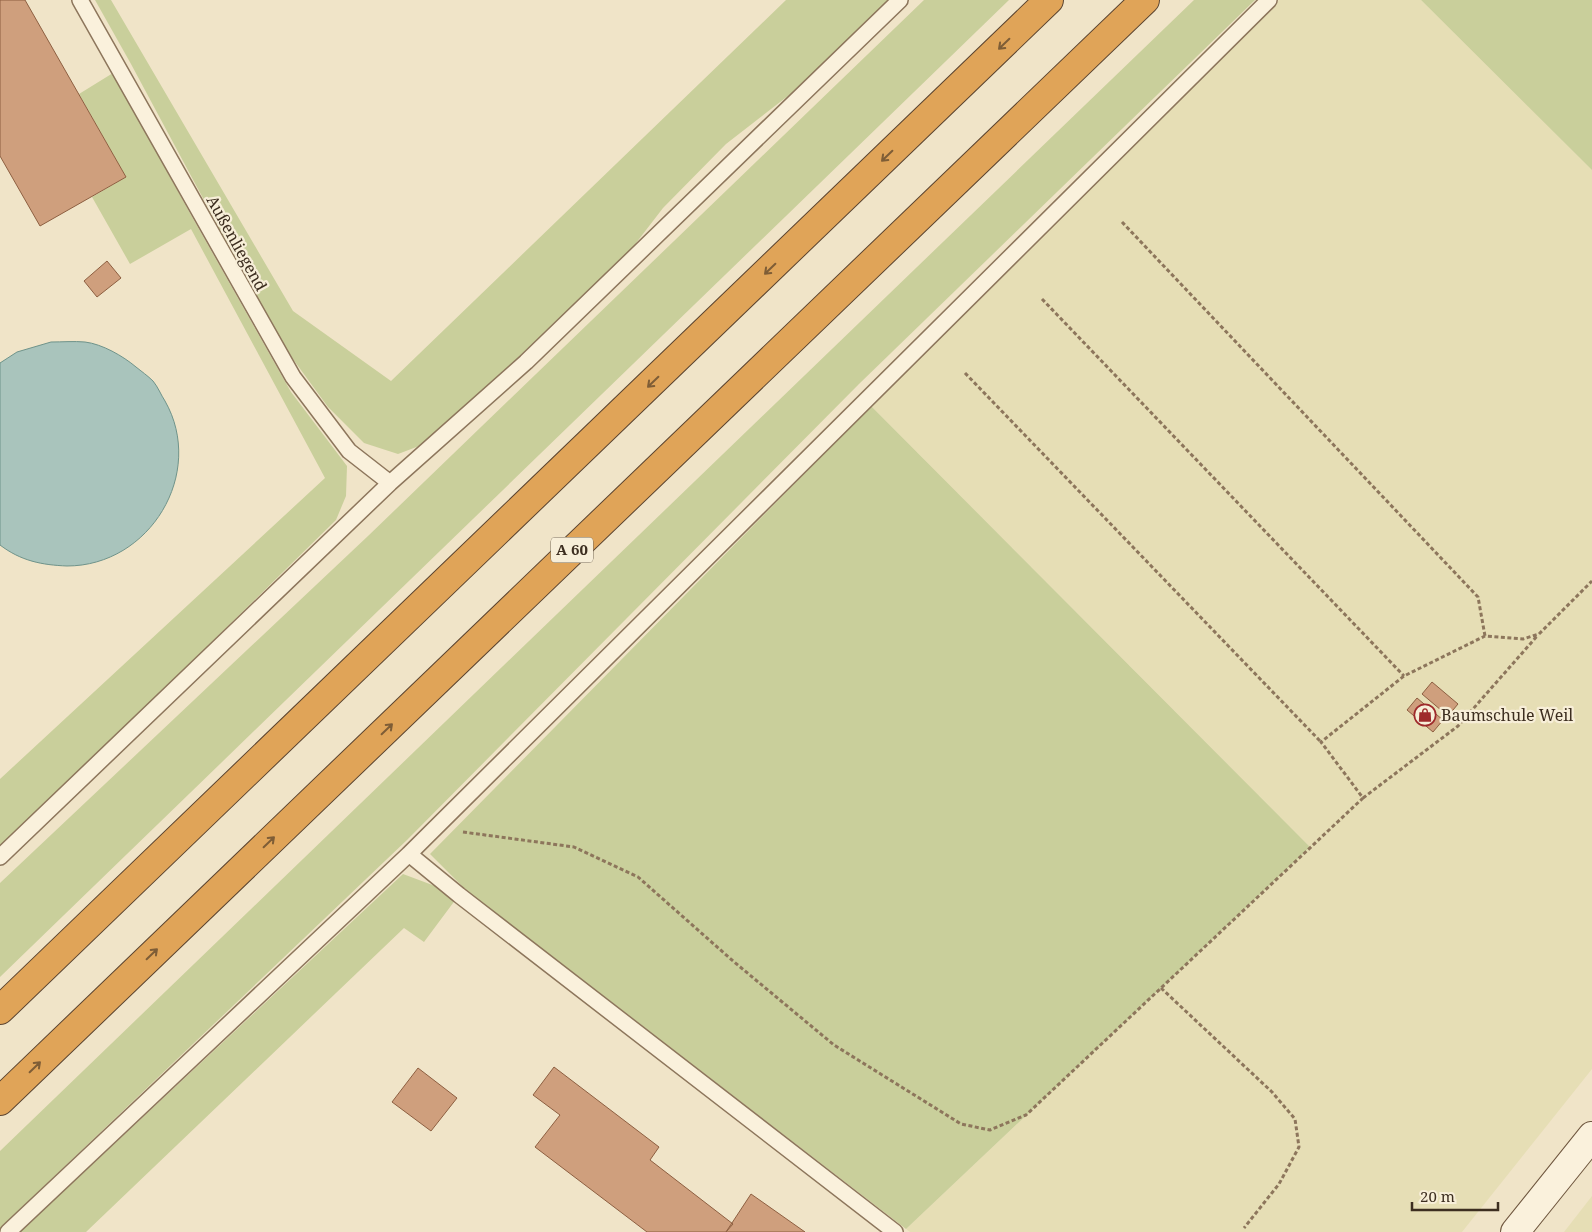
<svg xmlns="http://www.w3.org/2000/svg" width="1592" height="1232" viewBox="0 0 1592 1232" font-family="'Noto Serif',serif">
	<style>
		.farmland { fill: #e6deb5 }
		.green { fill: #c9cf9b }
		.water { fill: #a9c4bc; stroke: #6f938a }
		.building { fill: #cf9f7d; stroke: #8d5f41 }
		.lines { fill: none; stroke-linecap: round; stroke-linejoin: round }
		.lane-casing { stroke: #8d765c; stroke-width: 18 }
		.secondary-casing { stroke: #6f573f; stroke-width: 30 }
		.highway-casing { stroke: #5b4430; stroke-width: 30 }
		.path { stroke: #8d765c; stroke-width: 3; stroke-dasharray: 4 2.5; stroke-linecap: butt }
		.lane { stroke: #faf1dc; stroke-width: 15 }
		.secondary { stroke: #faf1dc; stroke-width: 28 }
		.highway { stroke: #e0a458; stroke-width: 28 }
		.oneway { stroke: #7e5d36 }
		.labels { text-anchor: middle; stroke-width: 4.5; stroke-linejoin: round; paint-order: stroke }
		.shield { fill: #f7eed8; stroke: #756857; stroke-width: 1 }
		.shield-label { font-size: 15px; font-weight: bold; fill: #3d2e20 }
		.street-label { font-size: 16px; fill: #3d2e20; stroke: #f7eed8 }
		.poi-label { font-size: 16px; fill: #3d2e20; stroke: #f7eed8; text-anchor: start }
	</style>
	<rect width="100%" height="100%" fill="#f0e4c8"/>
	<!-- farmland -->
	<path class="farmland" d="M1279 0H1421L1592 170V1069L1462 1232H910L906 1229 1310 847 871 406Z
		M1592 1196V1232H1564Z"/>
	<!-- green -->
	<path class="green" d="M95 0H111L293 311 391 381 786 0H892L849 43 793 92 726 144 663 208 626 256 427 443 398 454 364 443 328 407 279 340 131 64Z
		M924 0H1009L0 977V883L368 536Z
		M1194 0H1255L859 384 407 840 0 1228V1151Z
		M1421 0H1592V170Z
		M113 73 191 215 291 392 347 466 346 496 336 520 0 850V779L325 478 191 229 130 264 92 197 126 177 79 94Z
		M871 406 1310 847 906 1229 465 889 430 854Z
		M403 874 459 895 424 942 404 928 86 1232H20Z"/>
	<!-- water -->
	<path class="water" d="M51 342C62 342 74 341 85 342 102 344 123 356 136 367 141 371 148 376 153 381 158 387 161 395 165 401 206 473 150 566 67 566 42 565 21 561 0 545V363L17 352Z"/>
	<!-- building -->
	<path class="building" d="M0 0H25L126 177 40 226 0 156Z
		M107 261 121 278 97 297 84 281Z
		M1432 682 1458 704 1448 716 1422 694Z
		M1417 698 1443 720 1433 732 1407 710Z
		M554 1067 659 1147 650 1160 733 1224 726 1232H647L535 1147 560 1115 533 1095Z
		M418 1068 457 1098 431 1131 392 1102Z
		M751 1194 805 1232H726Z"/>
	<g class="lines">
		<!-- lane casing -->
		<g class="lane-casing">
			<path id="lane" d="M80 0 293 377 349 451 390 483
				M409 854 1269 0
				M0 857 390 483 526 362 900 0
				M8 1232 409 854 459 895 895 1232"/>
		</g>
		<!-- secondary casing -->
		<g class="secondary-casing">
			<path id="secondary" d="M1515 1232 1592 1136"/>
		</g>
		<!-- highway casing -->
		<g class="highway-casing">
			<path id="highway" d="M0 1010 1049 0
				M0 1101 1145 0"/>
		</g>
		<!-- path -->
		<path class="path" d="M1122 222 1478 597 1485 636
			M1042 299 1404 676
			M965 373 1321 742
			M1363 798 1458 726 1538 635
			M463 832 574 847 638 877 733 961 834 1045 961 1124 990 1130 1026 1115 1363 798 1321 742 1404 676 1485 636 1523 639 1539 634 1592 581
			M1161 988 1272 1092 1295 1119 1299 1147 1279 1184 1244 1228"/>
		<!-- lane -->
		<use href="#lane" class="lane"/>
		<!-- secondary -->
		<use href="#secondary" class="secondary"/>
		<!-- highway -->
		<use href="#highway" class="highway"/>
	</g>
	<!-- one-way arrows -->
	<defs><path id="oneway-shaft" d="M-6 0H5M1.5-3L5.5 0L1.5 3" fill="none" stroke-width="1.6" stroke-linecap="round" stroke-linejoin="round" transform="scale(1.25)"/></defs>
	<g class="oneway">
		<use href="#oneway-shaft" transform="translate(1004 44) rotate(136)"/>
		<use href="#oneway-shaft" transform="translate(887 156) rotate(136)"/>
		<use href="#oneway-shaft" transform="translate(770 269) rotate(136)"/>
		<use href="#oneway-shaft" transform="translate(653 382) rotate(136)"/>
		<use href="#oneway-shaft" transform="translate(387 729) rotate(-44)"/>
		<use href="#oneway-shaft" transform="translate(269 842) rotate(-44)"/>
		<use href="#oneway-shaft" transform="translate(152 954) rotate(-44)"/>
		<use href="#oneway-shaft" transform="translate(35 1067) rotate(-44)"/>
	</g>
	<!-- icons -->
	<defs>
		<g id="shop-ring" transform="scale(1.125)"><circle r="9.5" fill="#f7eed8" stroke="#9e2a2b" stroke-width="1.5"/><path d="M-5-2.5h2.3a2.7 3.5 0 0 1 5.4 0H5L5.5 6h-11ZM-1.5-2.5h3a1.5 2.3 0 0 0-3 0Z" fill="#9e2a2b"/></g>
	</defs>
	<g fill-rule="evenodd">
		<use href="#shop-ring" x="1425" y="715"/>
	</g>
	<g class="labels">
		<!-- shield labels -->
		<rect class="shield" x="551" y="537.5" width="42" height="25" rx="4"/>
		<g class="shield-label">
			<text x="572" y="555">A 60</text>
		</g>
		<!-- street labels -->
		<g class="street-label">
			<text transform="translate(237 243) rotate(61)" y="6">Außenliegend</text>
		</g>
		<!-- poi labels -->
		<g class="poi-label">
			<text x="1441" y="721">Baumschule Weil</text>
		</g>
	</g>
	<!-- scale -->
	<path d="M1412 1202v8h86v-8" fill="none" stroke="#3d2e20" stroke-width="2.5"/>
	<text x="1420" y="1202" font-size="15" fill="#3d2e20" stroke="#f7eed8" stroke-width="4" paint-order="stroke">20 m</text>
</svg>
